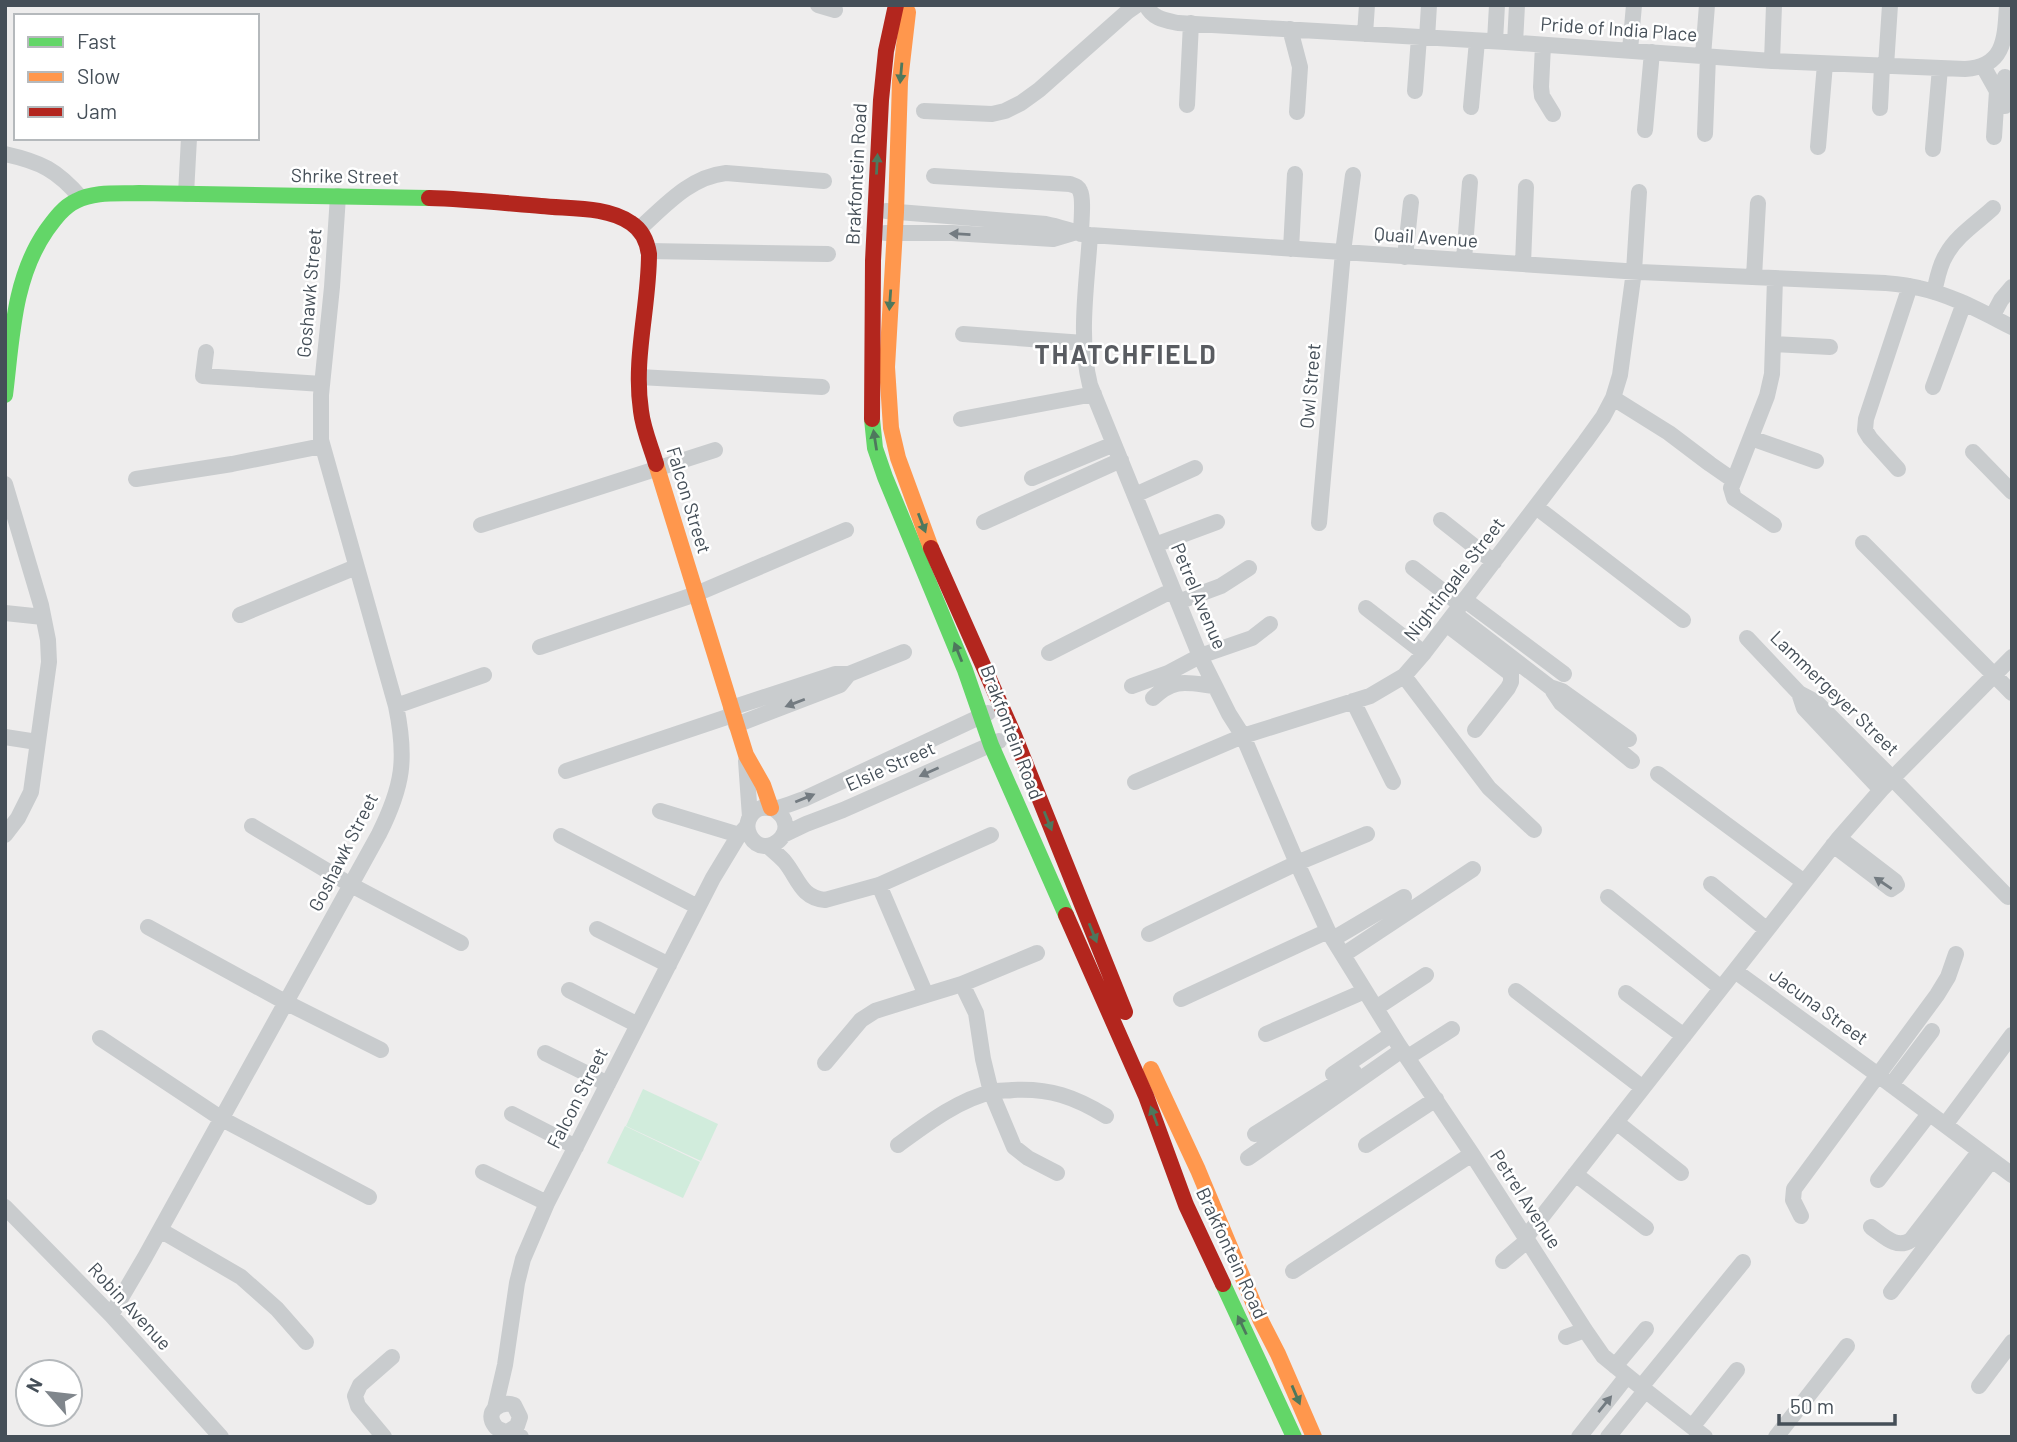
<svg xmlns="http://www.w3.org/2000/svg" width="2017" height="1442" viewBox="0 0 2017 1442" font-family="Barlow,sans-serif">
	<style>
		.green { fill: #d1ecdc }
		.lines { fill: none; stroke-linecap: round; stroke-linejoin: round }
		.street { stroke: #c9ccce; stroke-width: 16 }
		.fast { stroke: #63d668; stroke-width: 16 }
		.slow { stroke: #ff974d; stroke-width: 16 }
		.jam { stroke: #b3261e; stroke-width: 16 }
		.oneway { fill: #4e785d }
		.oneway2 { fill: #737b81 }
		.labels { text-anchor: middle; stroke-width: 5; stroke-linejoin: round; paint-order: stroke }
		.street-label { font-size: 19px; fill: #454f58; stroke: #fff }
		.district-label { font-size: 26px; font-weight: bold; letter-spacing: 2px; fill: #595c61; stroke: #fff }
	</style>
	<rect width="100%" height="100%" fill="#eeeded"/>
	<!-- green -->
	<path class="green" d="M643 1089 718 1124 701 1161 626 1126Z
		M625 1126 700 1162 683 1198 607 1163Z"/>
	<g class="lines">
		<!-- street -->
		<path class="street" d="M818 5 835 10
			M1146 5C1153 19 1164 20 1178 23L1506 42 1772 61 1965 69C2005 67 2005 38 2007 5
			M1290 29 1300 67 1297 112
			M1365 34 1367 5
			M1427 38 1429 5
			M1495 41 1497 5
			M1515 43 1517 5
			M1543 45 1541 87 1542 96 1553 114
			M1630 50 1634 5
			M1703 56 1707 5
			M1772 61 1774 5
			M1886 66 1890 5
			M1983 66 1997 91 1994 137
			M2005 77V106
			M1415 91 1419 37
			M1187 105 1191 23
			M1471 107 1477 41
			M1880 108 1882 66
			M924 111 992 114 1005 111 1021 103 1039 90 1127 12 1137 5
			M1645 130 1652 52
			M1705 134 1708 56
			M1818 147 1825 64
			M1933 149 1940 68
			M5 154C41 162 57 170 81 198
			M934 176 1070 184C1075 186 1078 186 1080 191 1084 199 1081 224 1081 234
			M186 194 189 138
			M886 211 1046 224C1062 227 1075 233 1090 235L1640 272 1885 283C1896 284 1908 285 1919 288 1952 295 1982 312 2012 327
			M638 230C664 207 689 177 726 173L824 181
			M885 233H952L1053 239 1073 233
			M1090 235C1087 284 1078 337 1090 385L1200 656 1229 714 1243 736 1297 863 1328 931 1398 1044 1472 1154 1585 1330 1603 1356 1641 1387 1705 1437
			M1291 249 1295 174
			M648 251 828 254
			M1405 257 1411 202
			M1464 260 1470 182
			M1523 264 1526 187
			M1754 277 1758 203
			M1934 292C1937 280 1939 266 1946 255 1956 236 1978 222 1993 208
			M1992 317 2001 300 2012 287
			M963 334 1084 343
			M1774 344 1830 347
			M206 352 203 376 322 384
			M639 377 822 387
			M1933 387 1964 303
			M1613 398 1669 433 1710 464 1733 480
			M961 419 1094 394
			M1751 438 1816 461
			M1973 452 2012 492
			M1898 469 1870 438 1865 430 1866 419 1910 286
			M1032 478 1114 444
			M136 479 232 464 322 446
			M5 484 41 605 48 640 49 662 31 792 18 818 5 835
			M1135 495 1195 468
			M1536 507 1683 620
			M1441 520 1494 562
			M984 522 1121 460
			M1319 523 1343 252 1353 175
			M481 525 715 450
			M1774 525 1734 498 1731 488 1767 396 1772 374 1775 278
			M1863 543 2012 693
			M1155 545 1217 522
			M1413 568 1461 605
			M1465 600 1564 674
			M1178 602 1221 586 1249 568
			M1366 608 1424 653
			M5 613 43 617
			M1455 614 1550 687 1562 691 1629 739
			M240 615 356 567
			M1446 624 1511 674V682L1508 688 1475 730
			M1747 638 1799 693 1816 702 1893 779 2008 897
			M540 647 696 594 846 530
			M1049 653 1173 590
			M1404 676 1489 788 1534 830
			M1132 686 1168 673 1200 656 1252 638 1270 624
			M1553 691 1561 703 1632 761
			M1799 693 1804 708 1881 790
			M1153 698C1175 677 1187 683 1215 686
			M1353 701 1393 782
			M396 706 484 675
			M731 708 835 674H849L904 652
			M736 725 840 685 849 674
			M5 737 37 742
			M746 761 750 817
			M566 771 733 715
			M1658 774 1804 882
			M1135 782 1243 736 1370 696 1404 676 1424 653 1585 442 1603 417 1613 398 1620 375 1634 271 1639 192
			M774 809C805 829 765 863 750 836 744 825 749 812 761 808 767 807 772 809 777 808 786 806 795 802 804 799L988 713
			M660 811 739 835
			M252 826 351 885 461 943
			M783 835 806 824 843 810 999 741
			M561 836 698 907
			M1833 845 1891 889 1897 885 1895 881 1839 838
			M768 846C773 851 780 856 785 862 798 878 801 898 825 900L879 885 991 835
			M1711 884 1767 930
			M879 885 926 995 962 984 1037 953
			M1608 897 1721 988
			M148 927 287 1003 381 1050
			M597 929 669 965
			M1149 934 1297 863 1367 834
			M1333 939 1404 897
			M1343 955 1473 869
			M1735 971 1878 1075 2012 1175
			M962 984 976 1013 983 1059 991 1092 1014 1147 1028 1158 1057 1173
			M569 990 638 1025
			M1516 991 1643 1088
			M1626 993 1684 1036
			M1181 999 1328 931
			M1376 1008 1426 975
			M1266 1034 1365 991
			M100 1038 222 1119 369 1197
			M545 1053 608 1084
			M1408 1057 1452 1029
			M825 1063 861 1020 875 1011 926 995
			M1333 1074 1392 1034
			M1891 1085 1932 1031
			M512 1114 576 1147
			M1616 1122 1681 1173
			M1945 1125 2012 1035
			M1255 1134 1354 1072
			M898 1145C924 1126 959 1099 992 1092 998 1090 1006 1091 1013 1090 1050 1088 1075 1097 1106 1116
			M1366 1145 1436 1099
			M1248 1158 1402 1050
			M483 1172 547 1203
			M1575 1174 1646 1228
			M1878 1180 1929 1114
			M5 1207 111 1315 221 1437
			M1801 1216 1793 1200 1794 1189 1937 995 1948 977 1956 954
			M1871 1227C1883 1235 1896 1250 1911 1240L1979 1152
			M160 1230 241 1277 277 1309 306 1342
			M1526 1237 1839 838 1881 790 2012 657
			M1503 1261 1528 1240
			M1293 1271 1472 1154
			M1891 1292 1991 1161
			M111 1315 145 1257 379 834C403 786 407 759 396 706L321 440V395L332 287 338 196
			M1566 1337 1585 1330
			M1615 1366 1646 1329
			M1979 1386 2012 1342
			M1641 1387 1743 1262
			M495 1408 505 1365 517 1283 523 1259 547 1203 713 878 739 835 747 826
			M1692 1427 1737 1370
			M509 1431 517 1426 520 1417 514 1405C500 1400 484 1412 495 1426 499 1432 514 1433 521 1437
			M384 1437 358 1406 355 1396 360 1385 392 1357
			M1579 1437 1627 1376
			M1608 1437 1645 1391
			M1776 1437 1847 1346"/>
		<!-- fast -->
		<path class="fast" d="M5 395C12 339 13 279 46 231 54 220 63 207 76 201 95 191 119 194 139 193L429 198
			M872 419 875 448 885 477 965 670 991 745 1066 915
			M1223 1284 1294 1437"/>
		<!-- slow -->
		<path class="slow" d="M908 12 900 81 896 212 887 367 891 428 898 458 931 548
			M656 464 746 755 763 785 771 808
			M1151 1069 1198 1170 1260 1319 1278 1354 1314 1437"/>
		<!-- jam -->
		<path class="jam" d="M429 198C466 199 504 203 541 206 569 209 607 206 631 223 642 230 647 241 649 254 649 307 633 359 641 411 643 429 651 447 656 464
			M872 419 873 261 881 100 886 51 896 5
			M931 548 1014 735 1125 1012
			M1066 915 1146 1096 1186 1205 1223 1284"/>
	</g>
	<!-- one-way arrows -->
	<defs><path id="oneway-solid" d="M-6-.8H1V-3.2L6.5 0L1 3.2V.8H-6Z" transform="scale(1.75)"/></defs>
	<g class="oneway">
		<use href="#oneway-solid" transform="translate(901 73) rotate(95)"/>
		<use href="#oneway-solid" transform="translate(877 164) rotate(-87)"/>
		<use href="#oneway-solid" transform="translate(890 300) rotate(94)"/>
		<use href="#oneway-solid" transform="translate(875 440) rotate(-99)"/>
		<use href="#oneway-solid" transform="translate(922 523) rotate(69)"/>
		<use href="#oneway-solid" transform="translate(958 652) rotate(-112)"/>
		<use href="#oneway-solid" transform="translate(1048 821) rotate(68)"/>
		<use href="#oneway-solid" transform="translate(1093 933) rotate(68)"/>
		<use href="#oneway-solid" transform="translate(1154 1116) rotate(-110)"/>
		<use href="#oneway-solid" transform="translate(1242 1325) rotate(-115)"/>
		<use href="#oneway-solid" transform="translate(1296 1395) rotate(67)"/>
	</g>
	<g class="oneway2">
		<use href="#oneway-solid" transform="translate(960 234) rotate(-177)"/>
		<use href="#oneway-solid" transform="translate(795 703) rotate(159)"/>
		<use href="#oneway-solid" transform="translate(929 772) rotate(156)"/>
		<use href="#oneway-solid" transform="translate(805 798) rotate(-22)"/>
		<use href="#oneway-solid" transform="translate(1883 883) rotate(-146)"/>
		<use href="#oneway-solid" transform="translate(1605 1404) rotate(-51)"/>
	</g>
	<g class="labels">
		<!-- street labels -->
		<g class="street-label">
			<text transform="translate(1619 29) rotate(4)" y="7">Pride of India Place</text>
			<text transform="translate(856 174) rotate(-87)" y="7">Brakfontein Road</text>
			<text transform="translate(345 176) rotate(1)" y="7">Shrike Street</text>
			<text transform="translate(1426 237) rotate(4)" y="7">Quail Avenue</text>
			<text transform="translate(309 293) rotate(-85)" y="7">Goshawk Street</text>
			<text transform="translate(1310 386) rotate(-85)" y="7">Owl Street</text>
			<text transform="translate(689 500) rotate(73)" y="7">Falcon Street</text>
			<text transform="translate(1454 579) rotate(-52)" y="7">Nightingale Street</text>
			<text transform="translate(1199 596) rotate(67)" y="7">Petrel Avenue</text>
			<text transform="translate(1835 693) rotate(44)" y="7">Lammergeyer Street</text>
			<text transform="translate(1012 732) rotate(69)" y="7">Brakfontein Road</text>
			<text transform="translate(890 766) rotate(-24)" y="7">Elsie Street</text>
			<text transform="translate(343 852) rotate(-63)" y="7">Goshawk Street</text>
			<text transform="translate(1819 1006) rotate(36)" y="7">Jacuna Street</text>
			<text transform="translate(577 1098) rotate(-63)" y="7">Falcon Street</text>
			<text transform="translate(1526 1199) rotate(57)" y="7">Petrel Avenue</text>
			<text transform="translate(1232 1253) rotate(65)" y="7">Brakfontein Road</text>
			<text transform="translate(130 1306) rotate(47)" y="7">Robin Avenue</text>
		</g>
		<!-- district labels -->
		<g class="district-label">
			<text x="1126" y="364">THATCHFIELD</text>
		</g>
	</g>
	<!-- border -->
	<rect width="2017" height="1442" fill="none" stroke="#454f58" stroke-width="14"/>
	<!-- legend -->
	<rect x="14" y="14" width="245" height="126" fill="#ffffff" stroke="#b5b9bc" stroke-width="2"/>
	<rect x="28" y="37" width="35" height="10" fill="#63d668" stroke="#b5b9bc" stroke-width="2"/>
	<text x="77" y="49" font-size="21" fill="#454f58">Fast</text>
	<rect x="28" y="72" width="35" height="10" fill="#ff974d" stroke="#b5b9bc" stroke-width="2"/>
	<text x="77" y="84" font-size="21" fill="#454f58">Slow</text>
	<rect x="28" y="107" width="35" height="10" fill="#b3261e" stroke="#b5b9bc" stroke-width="2"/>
	<text x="77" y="119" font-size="21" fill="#454f58">Jam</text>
	<!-- north arrow -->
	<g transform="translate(49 1393) rotate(298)"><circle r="33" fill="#ffffff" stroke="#b5b9bc" stroke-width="2"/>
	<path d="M0-5L12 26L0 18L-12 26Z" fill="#80868c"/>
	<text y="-10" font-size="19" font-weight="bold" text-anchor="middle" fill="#454f58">N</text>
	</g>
	<!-- scale -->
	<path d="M1779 1414v10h116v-10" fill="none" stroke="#454f58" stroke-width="3.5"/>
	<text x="1790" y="1414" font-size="21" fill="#454f58" stroke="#ffffff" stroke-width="5" paint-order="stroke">50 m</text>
</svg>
